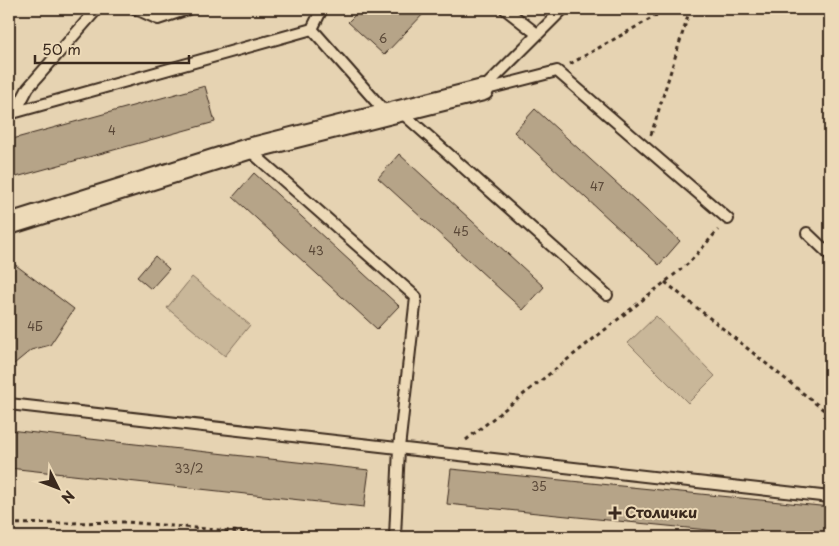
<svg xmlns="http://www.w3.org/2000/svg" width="839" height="546" viewBox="0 0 839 546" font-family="'Playpen Sans',sans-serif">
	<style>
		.green { fill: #c9b799; stroke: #82705c }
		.building { fill: #b6a488; stroke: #3b2a1e }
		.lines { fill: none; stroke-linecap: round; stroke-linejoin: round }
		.service-casing { stroke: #3b2a1e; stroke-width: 14 }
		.minor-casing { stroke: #3b2a1e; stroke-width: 24 }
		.path { stroke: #3b2a1e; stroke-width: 3; stroke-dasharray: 4 4; stroke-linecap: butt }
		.service { stroke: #eddab8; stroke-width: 10 }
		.minor { stroke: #eddab8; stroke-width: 20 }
		.poi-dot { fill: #3b2a1e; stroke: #eddab8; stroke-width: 2 }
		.labels { text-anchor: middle; stroke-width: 4; stroke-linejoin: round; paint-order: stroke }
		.number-label { font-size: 12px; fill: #5a4838 }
		.poi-label { font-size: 15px; font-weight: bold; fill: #3b2a1e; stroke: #eddab8; text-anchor: start }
	</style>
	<rect width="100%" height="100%" fill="#e6d3b2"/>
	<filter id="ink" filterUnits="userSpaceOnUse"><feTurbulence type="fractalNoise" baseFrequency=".02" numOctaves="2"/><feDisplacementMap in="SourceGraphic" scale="10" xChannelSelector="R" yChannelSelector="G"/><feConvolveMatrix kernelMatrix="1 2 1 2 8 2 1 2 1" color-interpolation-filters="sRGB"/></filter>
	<g filter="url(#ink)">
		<!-- green -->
		<path class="green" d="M192 277 250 325 225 356 167 308Z
			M656 316 715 376 688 403 628 343Z"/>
		<!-- building -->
		<path class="building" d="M361 9H428L384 55 348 22Z
			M205 86 215 122 9 179V140Z
			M535 109 680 241 659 265 514 132Z
			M399 154 544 287 523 310 378 178Z
			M254 173 399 306 377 329 233 197Z
			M155 256 169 269 151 289 137 277Z
			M9 260 74 309 50 345 31 350 9 368Z
			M9 430 369 470 364 507 9 468Z
			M451 469 830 507V537H778L447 504Z"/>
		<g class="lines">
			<!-- service casing -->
			<g class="service-casing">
				<path id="service" d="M136 9 158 19 188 9
					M505 9 537 34
					M312 29 387 114
					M483 89 563 9
					M483 90 557 71 728 219
					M16 111 28 88 97 9
					M400 111 607 295
					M9 114 312 29 322 9
					M248 149 416 297 399 448 395 537
					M807 233 830 255
					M9 404 830 497"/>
			</g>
			<!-- minor casing -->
			<g class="minor-casing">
				<path id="minor" d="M9 224 248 149 483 90"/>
			</g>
			<!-- path -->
			<path class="path" d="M570 64 668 9
				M651 135 690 9
				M665 282 830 415
				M466 440 689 263 718 230
				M9 524 126 522 299 537"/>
			<!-- service -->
			<use href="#service" class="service"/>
			<!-- minor -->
			<use href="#minor" class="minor"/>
		</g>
	</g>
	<!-- markers -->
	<path class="poi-dot" d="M612.5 505.5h5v5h5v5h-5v5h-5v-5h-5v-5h5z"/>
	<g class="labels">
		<!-- number labels -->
		<g class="number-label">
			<text x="383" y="43">6</text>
			<text x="112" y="135">4</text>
			<text x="597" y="191">47</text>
			<text x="461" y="236">45</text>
			<text x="316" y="255">43</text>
			<text x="35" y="331">4Б</text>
			<text x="189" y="473">33/2</text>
			<text x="539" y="491">35</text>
		</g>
		<!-- poi labels -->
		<g class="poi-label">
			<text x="625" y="518">Столички</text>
		</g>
	</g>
	<!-- margin -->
	<rect width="839" height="546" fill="none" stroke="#eddab8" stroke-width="30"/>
	<rect x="15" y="15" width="809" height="516" fill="none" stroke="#3b2a1e" stroke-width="2" filter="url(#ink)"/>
	<!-- north arrow -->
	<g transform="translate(58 488) rotate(132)" stroke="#eddab8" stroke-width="4" paint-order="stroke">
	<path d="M0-4L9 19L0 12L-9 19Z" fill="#3b2a1e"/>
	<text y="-8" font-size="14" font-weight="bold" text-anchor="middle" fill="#3b2a1e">N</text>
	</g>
	<!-- scale -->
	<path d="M35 55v8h154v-8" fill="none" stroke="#3b2a1e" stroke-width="2.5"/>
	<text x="42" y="55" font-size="15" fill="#3b2a1e" stroke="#eddab8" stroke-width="4" paint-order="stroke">50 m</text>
</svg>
